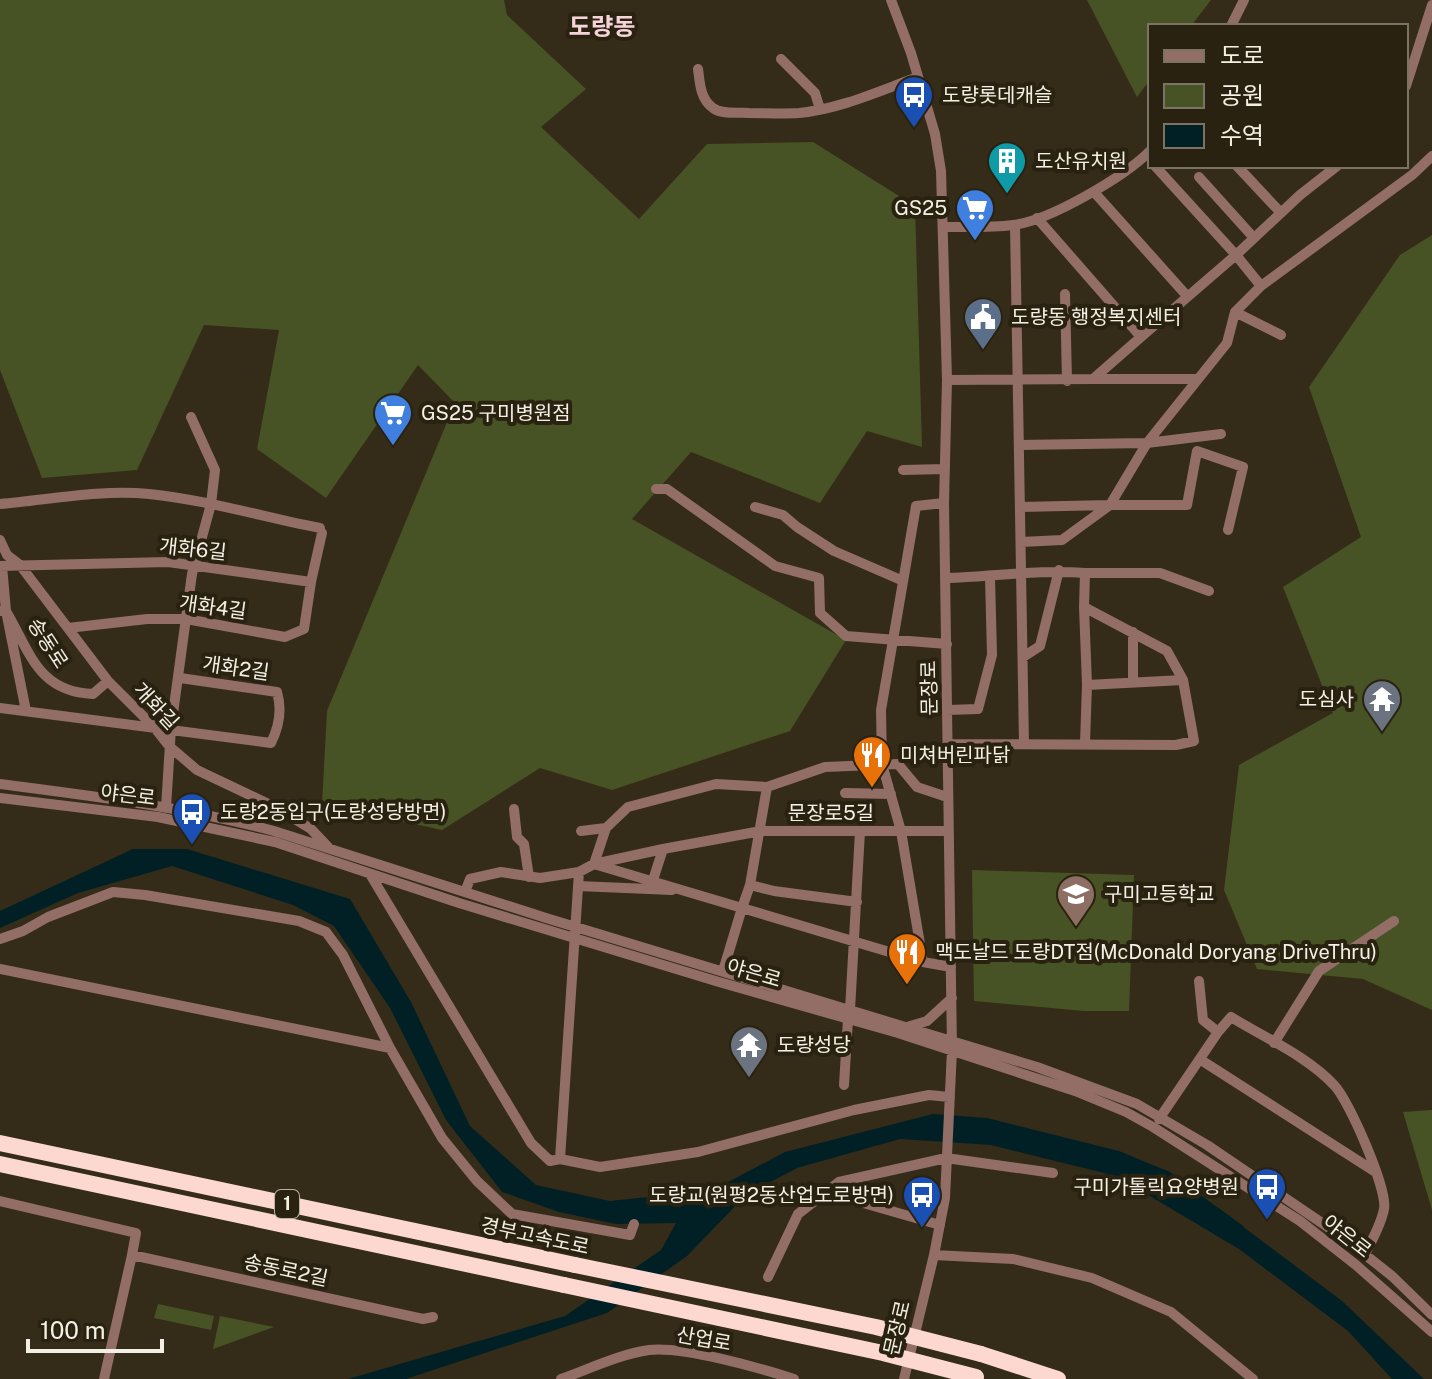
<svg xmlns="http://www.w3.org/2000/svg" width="1432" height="1379" viewBox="0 0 1432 1379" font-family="'Public Sans','Noto Sans KR',sans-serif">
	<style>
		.green { fill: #475324 }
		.water { fill: #002026 }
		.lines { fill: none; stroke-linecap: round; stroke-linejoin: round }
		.stream { stroke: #002026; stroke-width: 3 }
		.minor { stroke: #926e67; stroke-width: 10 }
		.highway { stroke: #fcd8d0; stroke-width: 16 }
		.highway-bridge { stroke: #fcd8d0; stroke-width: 16 }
		.labels { text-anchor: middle; stroke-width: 8; stroke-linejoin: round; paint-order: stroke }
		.shield { fill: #2a2210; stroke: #b7b2a4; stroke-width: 2 }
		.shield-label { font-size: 18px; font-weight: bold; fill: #f4efe4 }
		.poi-label { font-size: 20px; fill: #f4efe4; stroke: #2a2210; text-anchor: start }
		.street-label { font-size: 20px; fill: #f4efe4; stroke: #2a2210 }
		.quarter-label { font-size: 24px; font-weight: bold; fill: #f6d3db; stroke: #2a2210 }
	</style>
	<rect width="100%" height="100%" fill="#342c19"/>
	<!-- green -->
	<path class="green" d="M0 0H504L507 15 586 89 541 127 639 219 707 144 813 142 915 206 922 447 867 431 820 503 691 452 632 519 846 640 790 731 612 790 540 768 442 830 322 804 327 711 455 403 418 365 326 498 257 449 279 330 204 325 137 470 42 478 0 370Z
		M1087 0H1211L1191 26H1150V80L1137 97Z
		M1432 235V1010L1363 979 1257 969 1224 890 1239 765 1333 713 1283 587 1361 537 1309 387 1400 255Z
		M972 870 1134 875 1129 1011H1084L974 1001Z
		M1432 1110V1210L1403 1112Z
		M158 1304 214 1316 211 1330 154 1318Z
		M220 1316 274 1327 213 1349Z"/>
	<!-- water -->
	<path class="water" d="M133 849H187L350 899 411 1002 470 1126 536 1185 610 1201 713 1190 785 1152 933 1114 987 1118 1119 1151 1170 1172 1342 1301 1424 1379H1392L1348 1331 1239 1249 1116 1176 991 1145 900 1139 797 1168 746 1195 687 1256 607 1313 406 1379H348L565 1316 661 1250 676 1223 616 1224 559 1212 502 1192 446 1120 390 1008 334 926 293 905 172 866 78 893 0 928V911Z"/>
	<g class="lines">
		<!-- stream -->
		<path class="stream" d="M1216 1208 1242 1227"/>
		<!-- minor -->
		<path class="minor" d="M891 0 911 53 935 134 941 171 947 380 944 503 952 1050 945 1198 934 1255 904 1379
			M1231 26 1244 0
			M781 59 815 93 820 109
			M698 69C700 83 700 99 713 108 722 115 738 112 749 113 765 113 782 114 799 113 840 109 879 91 918 77
			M1406 86 1432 5
			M1237 166 1281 213
			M1199 177 1254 238
			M1094 192 1187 296
			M1015 225 1024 744
			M944 227C966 227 990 228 1013 225 1049 221 1124 177 1150 151
			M1261 286 1236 255 1300 195 1337 166
			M1065 294 1067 381
			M1235 312 1281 335
			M1141 337 1236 255 1155 166
			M1093 379H1198
			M947 380 1093 379 1141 337 1037 218
			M1147 443 1227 343 1235 312 1261 286 1412 175 1432 156
			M1147 443 1221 434
			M1019 445 1147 443 1110 505 1020 507
			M903 470 945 469
			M656 489H667L775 566 819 578 820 613 846 636 947 644
			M944 503 916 506 881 710 882 764 901 831 923 962 951 967
			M0 504C48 500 101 489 149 494 207 500 263 517 320 528
			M755 507 783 515 797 527 834 551 901 580
			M0 540 7 555 20 565 108 681 154 727 169 746 197 770 277 808 311 829 328 847
			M1021 542 1062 540 1110 505H1187L1197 451 1243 467 1228 530
			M0 566 168 562 311 582 322 533
			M2 566 6 611 26 711
			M1085 573H1160L1209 591
			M945 578C991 577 1041 569 1085 573L1084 607
			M0 611H6C30 652 38 692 93 694L108 681
			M68 628 147 619H186L285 637 304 629 311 582
			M1133 632V682
			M1023 657 1040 646 1059 570
			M1087 685 1183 680
			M0 708 271 743C279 727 282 709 277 692L180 678
			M947 710 978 709 992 655 990 577
			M948 744 1176 745 1194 741 1183 680 1167 651 1084 607 1087 685 1085 743
			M0 784C92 796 184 807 274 831L546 918 1037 1067 1137 1104 1207 1145 1344 1238 1392 1276 1432 1315
			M767 787 750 885 742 908 594 864 606 828 628 807 716 784 767 787 825 767 898 764 917 787 947 797
			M845 793 891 794
			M0 798 158 817 275 842 459 903 719 982 898 1033 1075 1091 1126 1112 1153 1127 1300 1221 1356 1265 1432 1332
			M166 808 171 728 192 574 211 504 215 470 191 417
			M514 809 517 837 524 844 529 877
			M581 831 606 828
			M663 849 761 831H948
			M370 874 531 1143 550 1161 560 1159 600 1167 698 1152 854 1110 929 1095 949 1097
			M750 885 774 891 857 902
			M578 886 672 890
			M465 892 470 879 501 872 540 878 579 872 594 864 663 849 653 880
			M0 939 23 931 48 917 113 892 145 895 299 921 326 932 343 955 390 1048 442 1138 477 1181 512 1214 630 1235 634 1224
			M0 969 390 1048
			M723 971 742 908 923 962
			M1199 981 1203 1020 1218 1032
			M850 1010 860 831
			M907 1027 927 1021 952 998
			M1274 1043 1319 971 1394 921
			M1201 1060 1374 1171
			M844 1085 848 1019
			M1159 1119 1218 1032 1231 1017C1265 1038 1307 1056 1334 1085 1349 1100 1388 1190 1384 1209 1381 1225 1372 1240 1365 1254
			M560 1159 579 872
			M825 1192 940 1225
			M0 1201 136 1233 132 1255
			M934 1255 1013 1259 1092 1278 1171 1312 1253 1379
			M768 1277 798 1214 839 1182 946 1158 1053 1173
			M104 1379 132 1255 423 1319 433 1317
			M561 1379C589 1369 620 1354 649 1350 683 1346 760 1368 794 1379"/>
		<!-- highway -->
		<path class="highway" d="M0 1143 575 1265
			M0 1164 564 1285
			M981 1354 1058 1379"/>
		<!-- highway-bridge -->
		<path class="highway-bridge" d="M575 1265 876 1327 981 1354
			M564 1285 883 1353 976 1377"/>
	</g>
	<!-- icons -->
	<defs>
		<g id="bus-pin" transform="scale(2)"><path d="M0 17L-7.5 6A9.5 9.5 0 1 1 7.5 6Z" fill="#1a4fb4" stroke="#2a2210"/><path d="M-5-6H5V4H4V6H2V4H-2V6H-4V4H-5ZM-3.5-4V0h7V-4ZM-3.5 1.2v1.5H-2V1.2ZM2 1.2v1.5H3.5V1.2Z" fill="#fff"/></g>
		<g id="building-pin" transform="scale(2)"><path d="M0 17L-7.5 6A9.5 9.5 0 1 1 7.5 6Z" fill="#0f9aa8" stroke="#2a2210"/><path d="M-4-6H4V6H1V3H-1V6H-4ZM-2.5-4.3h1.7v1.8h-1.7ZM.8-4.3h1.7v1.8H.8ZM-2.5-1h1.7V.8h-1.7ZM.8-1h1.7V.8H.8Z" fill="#fff"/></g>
		<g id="supermarket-pin" transform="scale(2)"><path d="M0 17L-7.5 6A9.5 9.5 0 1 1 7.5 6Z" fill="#3f7fe0" stroke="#2a2210"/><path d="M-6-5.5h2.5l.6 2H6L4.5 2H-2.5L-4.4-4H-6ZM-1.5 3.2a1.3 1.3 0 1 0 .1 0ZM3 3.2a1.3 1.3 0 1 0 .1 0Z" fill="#fff"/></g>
		<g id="civic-pin" transform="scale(2)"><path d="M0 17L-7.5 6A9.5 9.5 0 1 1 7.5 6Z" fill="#5c6f8a" stroke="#2a2210"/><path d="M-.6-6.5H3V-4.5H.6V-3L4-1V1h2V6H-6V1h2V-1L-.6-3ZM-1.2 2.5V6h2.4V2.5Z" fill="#fff"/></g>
		<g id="temple-pin" transform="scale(2)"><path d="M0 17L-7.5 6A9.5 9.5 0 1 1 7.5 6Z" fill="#6b7280" stroke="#2a2210"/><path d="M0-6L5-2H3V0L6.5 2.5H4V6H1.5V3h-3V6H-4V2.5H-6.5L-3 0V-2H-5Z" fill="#fff"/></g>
		<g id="restaurant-pin" transform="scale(2)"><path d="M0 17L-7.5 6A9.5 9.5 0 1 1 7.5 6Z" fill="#e8710a" stroke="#2a2210"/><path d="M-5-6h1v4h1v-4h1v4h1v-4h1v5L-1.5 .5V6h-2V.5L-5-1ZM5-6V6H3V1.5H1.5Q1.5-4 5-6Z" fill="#fff"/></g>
		<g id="school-pin" transform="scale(2)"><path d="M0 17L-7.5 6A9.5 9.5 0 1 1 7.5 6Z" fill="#8d6e63" stroke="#2a2210"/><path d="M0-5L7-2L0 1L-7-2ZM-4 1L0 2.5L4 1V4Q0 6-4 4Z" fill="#fff"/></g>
	</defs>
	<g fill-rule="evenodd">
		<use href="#bus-pin" x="914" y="95"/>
		<use href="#building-pin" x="1007" y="161"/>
		<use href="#supermarket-pin" x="975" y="208"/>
		<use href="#civic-pin" x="983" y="317"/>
		<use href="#supermarket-pin" x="393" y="413"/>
		<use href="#temple-pin" x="1382" y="699"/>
		<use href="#restaurant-pin" x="872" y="755"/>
		<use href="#bus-pin" x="192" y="812"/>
		<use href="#school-pin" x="1076" y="894"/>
		<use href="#restaurant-pin" x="907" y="952"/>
		<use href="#temple-pin" x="749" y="1045"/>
		<use href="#bus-pin" x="1267" y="1187"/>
		<use href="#bus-pin" x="922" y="1195"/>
	</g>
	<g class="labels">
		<!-- shield labels -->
		<rect class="shield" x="275" y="1190" width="24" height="28" rx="6"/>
		<g class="shield-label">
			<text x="287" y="1210">1</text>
		</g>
		<!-- poi labels -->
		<g class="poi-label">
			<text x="942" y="102">도량롯데캐슬</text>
			<text x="1035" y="168">도산유치원</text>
			<text x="947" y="215" text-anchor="end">GS25</text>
			<text x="1011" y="324">도량동 행정복지센터</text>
			<text x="421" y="420">GS25 구미병원점</text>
			<text x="1354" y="706" text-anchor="end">도심사</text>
			<text x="900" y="762">미쳐버린파닭</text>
			<text x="220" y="819">도량2동입구(도량성당방면)</text>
			<text x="1104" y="901">구미고등학교</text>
			<text x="935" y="959">맥도날드 도량DT점(McDonald Doryang DriveThru)</text>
			<text x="777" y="1052">도량성당</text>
			<text x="1239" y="1194" text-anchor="end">구미가톨릭요양병원</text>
			<text x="894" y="1202" text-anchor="end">도량교(원평2동산업도로방면)</text>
		</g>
		<!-- street labels -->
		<g class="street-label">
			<text transform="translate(193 549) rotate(6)" y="7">개화6길</text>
			<text transform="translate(213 607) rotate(8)" y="7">개화4길</text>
			<text transform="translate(48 643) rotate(57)" y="7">송동로</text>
			<text transform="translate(236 668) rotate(8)" y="7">개화2길</text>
			<text transform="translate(929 688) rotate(-91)" y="7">문장로</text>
			<text transform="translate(156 706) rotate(47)" y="7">개화길</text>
			<text transform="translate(128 795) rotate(7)" y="7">야은로</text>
			<text x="831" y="820">문장로5길</text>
			<text transform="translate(754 973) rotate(16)" y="7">야은로</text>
			<text transform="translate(535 1236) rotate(12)" y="7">경부고속도로</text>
			<text transform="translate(1347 1236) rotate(38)" y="7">야은로</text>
			<text transform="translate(286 1270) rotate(12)" y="7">송동로2길</text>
			<text transform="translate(897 1328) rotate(-77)" y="7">문장로</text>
			<text transform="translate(704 1339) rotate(10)" y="7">산업로</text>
		</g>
		<!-- quarter labels -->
		<g class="quarter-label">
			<text x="602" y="35">도량동</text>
		</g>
	</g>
	<!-- legend -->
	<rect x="1148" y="24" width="260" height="144" fill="#2a2210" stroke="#7b7465" stroke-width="2"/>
	<rect x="1164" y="50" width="40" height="12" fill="#926e67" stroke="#7b7465" stroke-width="2"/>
	<text x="1220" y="64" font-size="24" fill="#f4efe4">도로</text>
	<rect x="1164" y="84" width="40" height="24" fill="#475324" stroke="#7b7465" stroke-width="2"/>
	<text x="1220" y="104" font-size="24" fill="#f4efe4">공원</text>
	<rect x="1164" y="124" width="40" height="24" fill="#002026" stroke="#7b7465" stroke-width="2"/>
	<text x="1220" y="144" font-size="24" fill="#f4efe4">수역</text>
	<!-- scale -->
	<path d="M28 1339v12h134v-12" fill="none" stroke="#f4efe4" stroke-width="4"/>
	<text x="40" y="1339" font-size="24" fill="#f4efe4" stroke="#2a2210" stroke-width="6" paint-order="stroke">100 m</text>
</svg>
